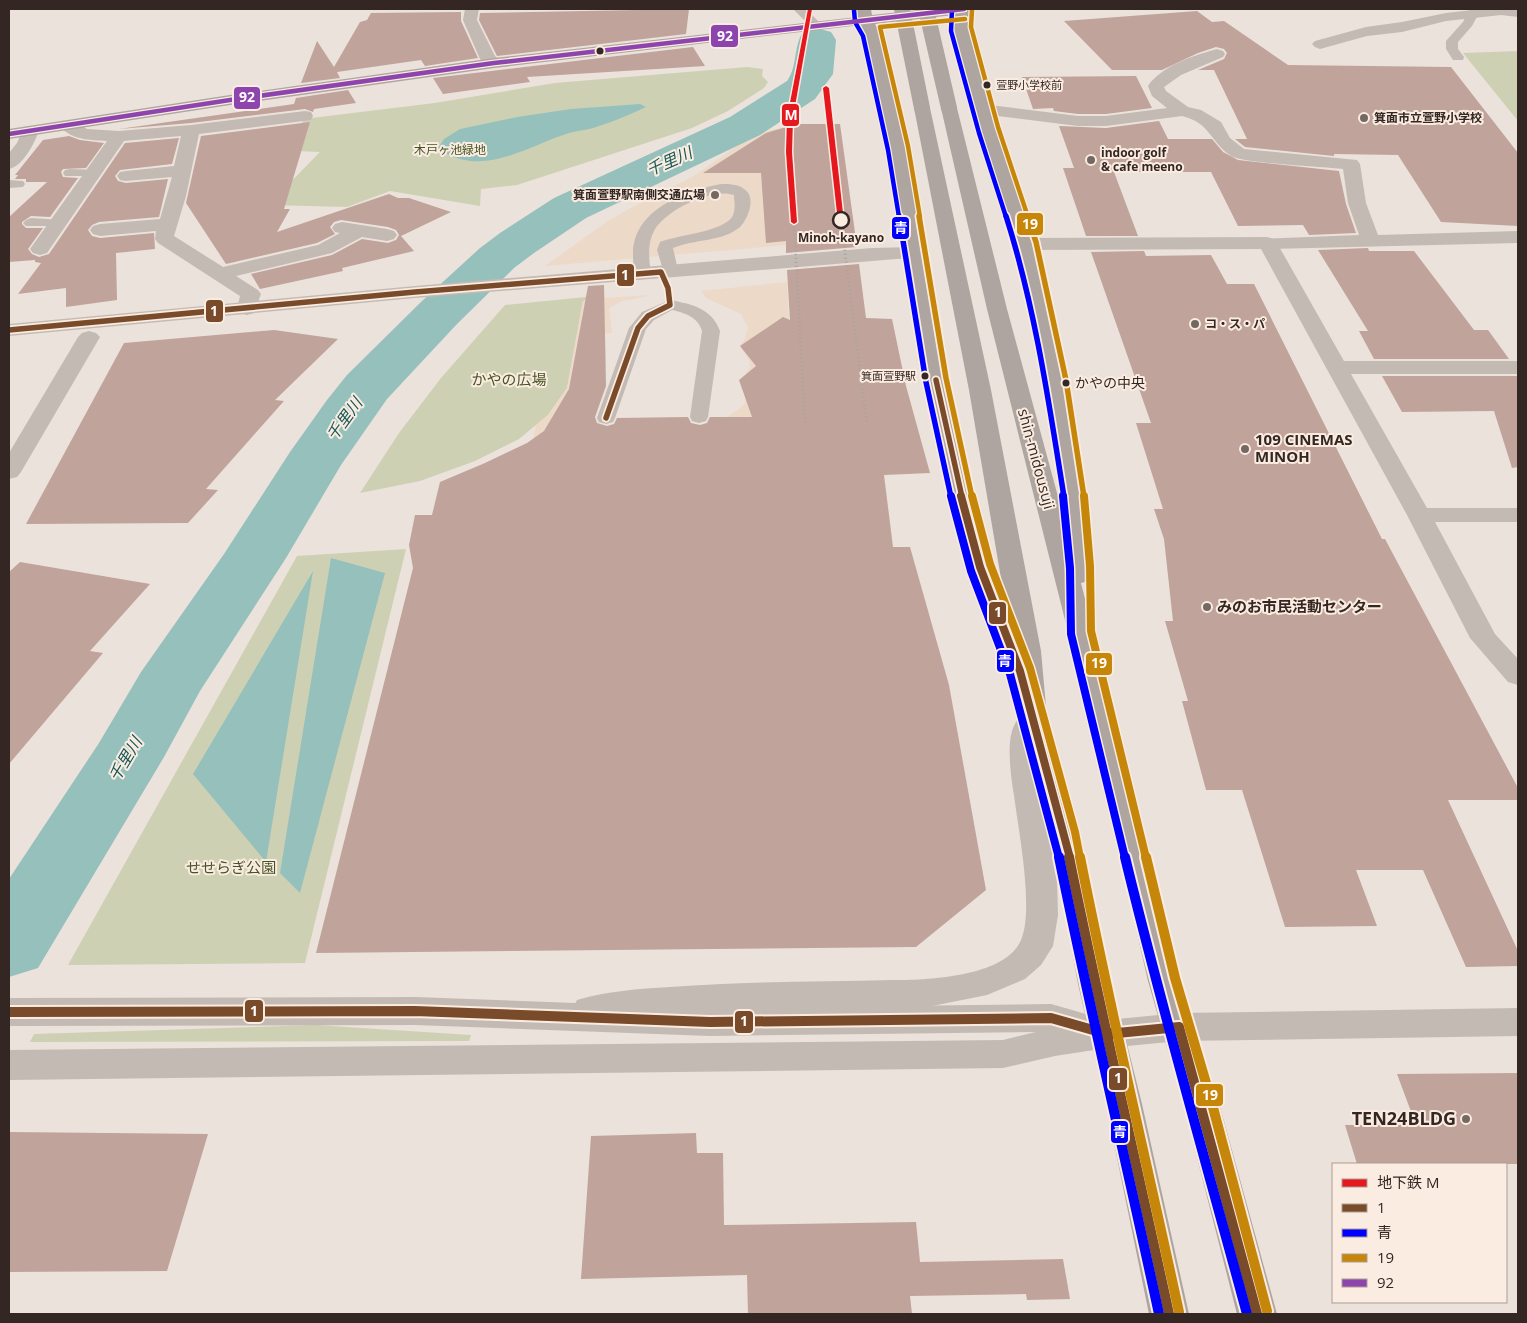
<svg xmlns="http://www.w3.org/2000/svg" width="1527" height="1323" viewBox="0 0 1527 1323" font-family="'Open Sans','Noto Sans JP',sans-serif">
	<style>
		.green { fill: #ced0b3 }
		.plaza { fill: #ecd9c8 }
		.water { fill: #96c0bc }
		.lines { fill: none; stroke-linecap: round; stroke-linejoin: round }
		.river { fill: #96c0bc; fill-rule: evenodd }
		.building { fill: #c0a39b }
		.service { fill: #c4bab4; fill-rule: evenodd }
		.pedestrian { fill: #c4bab4; fill-rule: evenodd }
		.minor { fill: #c4bab4; fill-rule: evenodd }
		.tertiary { fill: #c4bab4; fill-rule: evenodd }
		.trunk { fill: #aea5a0; fill-rule: evenodd }
		.rail { stroke: #aba39f; stroke-width: 3; stroke-dasharray: 1 3; stroke-linecap: butt }
		.trunk-bridge { stroke: #aea5a0; stroke-width: 16 }
		.bus-1-far2-casing { stroke: #faece0; stroke-width: 9 }
		.bus-1-far1-casing { stroke: #faece0; stroke-width: 11 }
		.bus-1-casing { stroke: #faece0; stroke-width: 14 }
		.bus-2-far3-casing { stroke: #faece0; stroke-width: 7 }
		.bus-2-far2-casing { stroke: #faece0; stroke-width: 9 }
		.bus-2-far1-casing { stroke: #faece0; stroke-width: 11 }
		.bus-2-casing { stroke: #faece0; stroke-width: 14 }
		.bus-3-far3-casing { stroke: #faece0; stroke-width: 7 }
		.bus-3-far2-casing { stroke: #faece0; stroke-width: 9 }
		.bus-3-far1-casing { stroke: #faece0; stroke-width: 11 }
		.bus-3-casing { stroke: #faece0; stroke-width: 14 }
		.bus-4-casing { stroke: #faece0; stroke-width: 7 }
		.bus-1-far2 { stroke: #7a4b2a; stroke-width: 5.5 }
		.bus-1-far1 { stroke: #7a4b2a; stroke-width: 8 }
		.bus-1 { stroke: #7a4b2a; stroke-width: 10 }
		.bus-2-far3 { stroke: #00f; stroke-width: 4.5 }
		.bus-2-far2 { stroke: #00f; stroke-width: 5.5 }
		.bus-2-far1 { stroke: #00f; stroke-width: 8 }
		.bus-2 { stroke: #00f; stroke-width: 10 }
		.bus-3-far3 { stroke: #c68609; stroke-width: 4.5 }
		.bus-3-far2 { stroke: #c68609; stroke-width: 5.5 }
		.bus-3-far1 { stroke: #c68609; stroke-width: 8 }
		.bus-3 { stroke: #c68609; stroke-width: 10 }
		.bus-4 { stroke: #8e44ad; stroke-width: 4.5 }
		.metro-1-casing { stroke: #faece0; stroke-width: 3 }
		.metro-1 { fill: #e5171f; fill-rule: evenodd }
		.bus-dot { fill: #342723; stroke: #faece0; stroke-width: 2 }
		.poi-dot { fill: #746863; stroke: #faece0; stroke-width: 2 }
		.stop-dot { fill: #faece0; stroke: #342723; stroke-width: 2.5 }
		.labels { text-anchor: middle; stroke-width: 4; stroke-linejoin: round; paint-order: stroke }
		.far-bus-label { font-size: 11px; fill: #342723; stroke: #faece0; text-anchor: start }
		.far-poi-label { font-size: 12px; font-weight: bold; fill: #342723; stroke: #faece0; text-anchor: start }
		.far-park-label { font-size: 12px; fill: #465425; stroke: #faece0 }
		.far-stop-label { font-size: 12px; font-weight: bold; fill: #342723; stroke: #faece0 }
		.bus-label { font-size: 14px; fill: #342723; stroke: #faece0; text-anchor: start }
		.park-label { font-size: 15px; fill: #465425; stroke: #faece0 }
		.poi-label { font-size: 15px; font-weight: bold; fill: #342723; stroke: #faece0; text-anchor: start }
		.street-label { font-size: 15px; fill: #342723; stroke: #faece0 }
		.water-label { font-size: 16px; font-style: italic; fill: #165857; stroke: #faece0 }
		.near-poi-label { font-size: 18px; font-weight: bold; fill: #342723; stroke: #faece0; text-anchor: end }
		.line-badge { stroke: #faece0; stroke-width: 2 }
		.badge-label { font-size: 14px; text-anchor: middle; font-weight: bold; fill: #fff }
	</style>
	<rect width="100%" height="100%" fill="#ebe2db"/>
	<!-- green -->
	<path class="green" d="M1518 51V121L1463 53Z
		M747 67 763 69 762 76 768 82 764 88 728 111 692 128 517 185 481 189 480 206 390 191 347 207 268 205 320 152 296 151 303 119 435 103 555 83Z
		M596 296 583 301 567 388 548 415 519 439 475 461 420 481 360 493 399 433 441 378 505 305Z
		M406 549 305 963 68 965 297 556Z
		M315 1025 471 1035 469 1041 30 1042 34 1034Z"/>
	<!-- plaza -->
	<path class="plaza" d="M781 128 786 245 545 266 608 221 631 208 694 176 741 143 770 130Z
		M787 282 795 453 523 493 536 425 548 415 567 388 583 301 596 296 607 298 648 295 644 297 622 301 609 308 612 333H605L606 367 600 368 576 437 727 430V417L739 409 745 403V375L750 368 749 360 740 346 745 339 748 327 741 314 706 298 701 291Z"/>
	<!-- water -->
	<path class="water" d="M640 104 646 107C631 114 615 121 599 126 590 130 579 130 569 133 527 146 481 180 438 148L444 139 460 129 517 117 571 109Z
		M331 558 385 573 300 893 280 873Z
		M313 571 266 862 193 774Z"/>
	<g class="lines">
		<!-- river -->
		<path class="river" d="M817 28 831 32 836 40 833 74 815 99 760 135 586 218 534 253 514 268 457 324 387 399 341 465 286 558 200 691 164 757 38 968 9 977V879L99 743 141 672 224 554 290 452 327 400 347 375 421 302 480 248 500 233 554 198 730 117 787 81C798 66 793 47 803 32Z"/>
	</g>
	<!-- building -->
	<path class="building" d="M689 9 686 34 497 56 479 20 480 13Z
		M1197 11 1212 22 1224 21 1288 65 1451 67 1518 153V226L1441 222 1398 155 1334 154V156L1245 147 1235 139H1247L1214 70H1198L1224 59 1227 53 1224 49 1216 47 1198 53 1162 70H1112L1064 21Z
		M461 12V21L478 58 425 66 421 60 337 72 340 78 301 83 317 41 334 67 360 22 367 20 371 13Z
		M693 47 705 66 527 77 530 82 443 94 433 78Z
		M1136 76 1152 108 1106 114H1078L1054 111 1053 108 1033 109 1022 77Z
		M348 90 356 103 314 109 313 112 305 109 191 123 119 129 294 104 296 98Z
		M1159 121 1168 139H1212L1223 152 1238 160 1339 171 1346 204 1356 233 1309 235 1303 225 1238 226 1211 172H1114L1138 236H1086L1063 168H1074L1059 126 1106 128Z
		M310 122 284 209H290L277 232 389 194 398 198H409L451 212 401 236 414 251 342 268 343 271 260 289 251 274 332 255 362 239 388 243 396 240 399 235 396 230 388 227 341 220 334 222 330 227 335 234 317 243 226 264 186 203 201 136Z
		M796 124H840L857 247 786 253V241L766 243 761 173H703L766 133Z
		M69 136 80 140 104 143 86 168 63 169 61 172 63 177 78 178 50 217 31 216 22 222V224L26 228H43L28 249 32 254 39 257 49 254 125 143 179 138 172 164 120 170 115 176 118 181 126 183 168 179 159 217 99 222 92 225 88 230 92 236 100 238 154 233 155 249 116 253 117 300 66 307V288L18 294 41 263 35 262V260L9 262V217L47 182H26V179H15L18 175H15L43 140Z
		M1368 248 1369 251H1414L1474 330H1488L1509 359H1374L1359 331H1368L1318 250Z
		M1144 251 1146 256 1211 255 1227 284H1254L1382 539H1385L1518 788V800H1448L1518 951V966L1466 967 1423 870H1356L1377 926 1285 927 1242 790H1206L1182 701H1188L1165 621H1173L1164 539 1154 509H1163L1136 423H1151L1091 252Z
		M859 264 866 318 892 319 906 386 930 473 884 475 893 547H910L949 685 986 890 916 947 316 953 413 568 409 545 415 515H432L440 482 485 463 527 443 544 431 569 389 588 286 604 285 606 386 595 417 597 423 607 426 614 424 617 418 688 417 691 423 700 425 707 423 710 417H752L739 380 756 366 740 346 783 317 790 320 787 270Z
		M274 330 338 339 275 400 284 401 206 489 218 490 188 523 26 524 124 343Z
		M1382 376H1518V467L1512 468 1494 411 1402 412Z
		M20 562 150 584 90 651 103 653 9 764V572Z
		M1518 1073V1164H1357L1345 1125H1416L1397 1074Z
		M9 1132 208 1134 167 1271 9 1272Z
		M696 1133 697 1153H723L724 1225 916 1222 920 1262 1063 1259 1070 1299 1027 1300 1026 1294 910 1296 912 1314H748L747 1275 581 1279 591 1136Z"/>
	<g class="lines">
		<!-- service -->
		<path class="service" d="M793 9H806L823 26 821 29H813Z
			M1473 9 1479 13 1472 26 1458 42V49L1464 57 1463 60H1453L1446 49V41L1463 22 1469 10Z
			M70 169 98 170 100 173 98 176H65L63 173 65 170Z
			M9 180 23 181 25 184 23 187 9 188Z
			M722 184C729 184 738 184 744 189 757 197 748 219 740 227 723 242 694 239 673 248L678 270 676 273H664L657 250 660 242C677 235 722 232 732 217 735 212 735 204 734 198V195C712 187 664 211 654 231 647 244 649 259 651 273L649 276H637C633 270 633 261 633 254 633 210 685 190 722 184Z
			M31 218 63 220 66 223 63 226H26L23 223 26 220Z
			M670 300C691 304 712 308 720 331L708 417 706 421 699 423 692 421 690 417 702 331C698 317 685 313 672 310L654 320 646 329 615 418 613 422 606 424 599 422 597 418 629 328 642 312Z"/>
		<!-- pedestrian -->
		<path class="pedestrian" d="M89 331 96 333 100 337 21 472 17 477 9 479V453L78 337 82 333Z"/>
		<!-- minor -->
		<path class="minor" d="M465 9H479L477 20 495 56 502 63 500 66H488L480 59 463 20Z
			M1481 9H1518V17L1501 15 1446 21 1402 32 1367 36 1320 49 1315 47 1312 44 1315 41 1366 27 1402 22 1446 13Z
			M1217 49 1223 51 1225 54 1223 57 1181 75 1164 87 1166 91 1188 107 1201 110 1221 122 1230 138 1244 149 1357 160 1360 164 1366 203 1378 235 1518 231V243L1267 249 1260 247 1257 243 1260 239 1359 235 1348 203 1343 169C1325 167 1241 163 1231 156 1210 142 1211 123 1182 116L1106 126H1078L982 114 976 113 974 109 976 105 982 104 1078 116H1106L1167 108 1152 96 1148 86C1161 66 1195 55 1217 49Z
			M305 111 311 112 313 116 311 120 199 134 186 196 174 236 223 267 318 245 340 233 335 232 332 228 335 224 342 222 387 229 394 231 397 235 394 239 387 241 362 237 332 253 236 276 258 290 261 294 254 313 247 315 240 313 237 309 240 296 158 243 155 239 156 231 100 236 93 234 90 230 93 226 100 224 160 219 172 177 126 181 120 180 117 176 120 172 126 171 174 166 181 136 124 141 47 253 40 255 33 253 30 249 107 141C90 140 70 140 59 125L62 121H74L87 129 119 131 191 125Z
			M30 126 36 127 39 131C34 144 23 166 9 169V153L17 143 24 127Z
			M1033 708 1043 711 1047 718 1040 732V770L1057 878 1058 915 1053 946 1041 965 1025 979 987 995 932 1006 712 1011 639 1017 589 1024 577 1020 572 1010 577 1000C606 991 639 989 670 987 744 981 818 982 893 980 926 980 1000 977 1019 944 1036 916 1018 829 1014 795 1011 778 1007 747 1012 731 1014 724 1019 717 1023 711Z"/>
		<!-- tertiary -->
		<path class="tertiary" d="M1267 237 1274 239 1277 243 1344 361H1518V374H1351L1427 508H1518V522H1435L1495 634 1518 659V685L1508 682 1470 638 1407 515 1261 249 1026 250 1019 248 1016 244 1019 240 1026 238Z
			M914 247 921 249 924 253 921 257 415 298 9 336V324L415 286 872 248Z
			M415 997 710 1008 1051 1004 1107 1020 1179 1013 1518 1008V1036L1179 1041 1107 1048 1055 1056 1003 1068 9 1080V1050L1003 1040 1036 1032 710 1036 415 1025 9 1026V998Z"/>
		<!-- trunk -->
		<path class="trunk" d="M857 9H871L872 15 927 9H971L969 12V28L997 130 1036 244 1050 303 1067 382 1086 499 1093 575 1089 581 1081 583 1182 981 1219 1103 1277 1314H1237L1183 1103 1148 981 1068 632 987 309 941 108 943 104H955L957 108 1007 309 1063 515 1045 382 1030 303 1016 244 979 130 953 28 954 15 875 24 880 33 907 148 947 380 970 483 993 567 1004 596 969 390 914 108 916 104H928L930 108 991 390 1041 651 1047 718 1080 835 1112 984 1142 1104 1189 1314H1149L1106 1104 1078 984 1050 835 1019 718 1015 677 1008 675 1004 669 967 567 946 483 925 380 889 148 864 33 861 25 494 68 230 105 9 139V129L230 95 494 58 857 17Z"/>
		<!-- rail -->
		<path class="rail" d="M794 222 805 425
			M841 222 867 424"/>
		<!-- trunk-bridge -->
		<path class="trunk-bridge" d="M902 9 922 108
			M926 9 949 108"/>
		<!-- bus-1-far2 casing -->
		<g class="bus-1-far2-casing">
			<path id="bus-1-far2" d="M9 330 415 292 661 272 668 288 670 305 648 316 638 328 606 418
				M936 380 962 497"/>
		</g>
		<!-- bus-1-far1 casing -->
		<g class="bus-1-far1-casing">
			<path id="bus-1-far1" d="M961 496 980 567 1020 671 1070 858"/>
		</g>
		<!-- bus-1 casing -->
		<g class="bus-1-casing">
			<path id="bus-1" d="M1069 857C1100 1010 1136 1161 1169 1314
				M9 1012 415 1011 710 1022 1051 1018 1107 1034 1179 1027 1257 1314"/>
		</g>
		<!-- bus-2-far3 casing -->
		<g class="bus-2-far3-casing">
			<path id="bus-2-far3" d="M952 9 951 31 979 133 1006 217
				M854 10 855 22 863 36 888 150 899 217"/>
		</g>
		<!-- bus-2-far2 casing -->
		<g class="bus-2-far2-casing">
			<path id="bus-2-far2" d="M899 216 926 382 951 497
				M1006 216C1035 307 1049 403 1064 497"/>
		</g>
		<!-- bus-2-far1 casing -->
		<g class="bus-2-far1-casing">
			<path id="bus-2-far1" d="M951 496 971 571 1010 674 1059 858
				M1063 496 1070 568 1071 634 1125 858"/>
		</g>
		<!-- bus-2 casing -->
		<g class="bus-2-casing">
			<path id="bus-2" d="M1059 857C1090 1010 1126 1161 1159 1314
				M1125 857C1162 1010 1206 1162 1247 1314"/>
		</g>
		<!-- bus-3-far3 casing -->
		<g class="bus-3-far3-casing">
			<path id="bus-3-far3" d="M972 10 971 27 998 127 1028 217
				M920 217 908 146 880 27 965 19"/>
		</g>
		<!-- bus-3-far2 casing -->
		<g class="bus-3-far2-casing">
			<path id="bus-3-far2" d="M919 216 946 378 972 497
				M1027 216 1036 242 1066 380 1084 497"/>
		</g>
		<!-- bus-3-far1 casing -->
		<g class="bus-3-far1-casing">
			<path id="bus-3-far1" d="M972 496 990 564 1030 668 1075 832 1080 858
				M1084 496 1090 566 1091 631 1146 858"/>
		</g>
		<!-- bus-3 casing -->
		<g class="bus-3-casing">
			<path id="bus-3" d="M1080 857C1110 1009 1146 1160 1179 1312
				M1146 857 1175 978 1211 1100 1267 1311"/>
		</g>
		<!-- bus-4 casing -->
		<g class="bus-4-casing">
			<path id="bus-4" d="M9 134 230 100 494 63 964 9"/>
		</g>
		<!-- bus-1-far2 -->
		<use href="#bus-1-far2" class="bus-1-far2"/>
		<!-- bus-1-far1 -->
		<use href="#bus-1-far1" class="bus-1-far1"/>
		<!-- bus-1 -->
		<use href="#bus-1" class="bus-1"/>
		<!-- bus-2-far3 -->
		<use href="#bus-2-far3" class="bus-2-far3"/>
		<!-- bus-2-far2 -->
		<use href="#bus-2-far2" class="bus-2-far2"/>
		<!-- bus-2-far1 -->
		<use href="#bus-2-far1" class="bus-2-far1"/>
		<!-- bus-2 -->
		<use href="#bus-2" class="bus-2"/>
		<!-- bus-3-far3 -->
		<use href="#bus-3-far3" class="bus-3-far3"/>
		<!-- bus-3-far2 -->
		<use href="#bus-3-far2" class="bus-3-far2"/>
		<!-- bus-3-far1 -->
		<use href="#bus-3-far1" class="bus-3-far1"/>
		<!-- bus-3 -->
		<use href="#bus-3" class="bus-3"/>
		<!-- bus-4 -->
		<use href="#bus-4" class="bus-4"/>
		<!-- metro-1 casing -->
		<g class="metro-1-casing">
			<path id="metro-1" d="M808 9H812L793 118 792 152 797 222 794 224 791 222 786 152 787 118Z
				M826 86 829 88 844 222 841 224 838 222 823 88Z"/>
		</g>
		<!-- metro-1 -->
		<use href="#metro-1" class="metro-1"/>
	</g>
	<!-- markers -->
	<g class="bus-dot">
		<circle cx="600" cy="51" r="4.5"/>
		<circle cx="987" cy="85" r="4.5"/>
		<circle cx="925" cy="376" r="4.5"/>
		<circle cx="1066" cy="383" r="4.5"/>
	</g>
	<g class="poi-dot">
		<circle cx="1364" cy="118" r="5"/>
		<circle cx="1091" cy="160" r="5"/>
		<circle cx="715" cy="195" r="5"/>
		<circle cx="1195" cy="324" r="5"/>
		<circle cx="1245" cy="449" r="5"/>
		<circle cx="1207" cy="607" r="5"/>
		<circle cx="1466" cy="1119" r="5"/>
	</g>
	<circle class="stop-dot" cx="841" cy="220" r="8"/>
	<g class="labels">
		<!-- far-bus labels -->
		<g class="far-bus-label">
			<text x="996" y="89">萱野小学校前</text>
			<text x="916" y="380" text-anchor="end">箕面萱野駅</text>
		</g>
		<!-- far-poi labels -->
		<g class="far-poi-label">
			<text x="1374" y="122">箕面市立萱野小学校</text>
			<text x="1101" y="157">indoor golf<tspan x="1101" dy="14">&amp; cafe meeno</tspan></text>
			<text x="705" y="199" text-anchor="end">箕面萱野駅南側交通広場</text>
			<text x="1205" y="328">コ・ス・パ</text>
		</g>
		<!-- far-park labels -->
		<g class="far-park-label">
			<text x="450" y="154">木戸ヶ池緑地</text>
		</g>
		<!-- far-stop labels -->
		<g class="far-stop-label">
			<text x="841" y="242">Minoh-kayano</text>
		</g>
		<!-- bus labels -->
		<g class="bus-label">
			<text x="1075" y="388">かやの中央</text>
		</g>
		<!-- park labels -->
		<g class="park-label">
			<text x="509" y="385">かやの広場</text>
			<text x="231" y="873">せせらぎ公園</text>
		</g>
		<!-- poi labels -->
		<g class="poi-label">
			<text x="1255" y="445">109 CINEMAS<tspan x="1255" dy="17">MINOH</tspan></text>
			<text x="1217" y="612">みのお市民活動センター</text>
		</g>
		<!-- street labels -->
		<g class="street-label">
			<text transform="translate(1036 459) rotate(75)" y="5">shin-midousuji</text>
		</g>
		<!-- water labels -->
		<g class="water-label">
			<text transform="translate(669 161) rotate(-24)" y="6">千里川</text>
			<text transform="translate(344 419) rotate(-54)" y="6">千里川</text>
			<text transform="translate(125 759) rotate(-59)" y="6">千里川</text>
		</g>
		<!-- near-poi labels -->
		<g class="near-poi-label">
			<text x="1456" y="1125">TEN24BLDG</text>
		</g>
	</g>
	<g class="line-badge">
		<rect x="710" y="24" width="29" height="24" rx="5" fill="#8e44ad"/>
		<rect x="233" y="86" width="28" height="24" rx="5" fill="#8e44ad"/>
		<rect x="781" y="103" width="19" height="24" rx="5" fill="#e5171f"/>
		<rect x="1016" y="212" width="28" height="24" rx="5" fill="#c68609"/>
		<rect x="891" y="216" width="19" height="24" rx="5" fill="#00f"/>
		<rect x="616" y="263" width="19" height="24" rx="5" fill="#7a4b2a"/>
		<rect x="205" y="299" width="19" height="24" rx="5" fill="#7a4b2a"/>
		<rect x="988" y="601" width="19" height="24" rx="5" fill="#7a4b2a"/>
		<rect x="996" y="649" width="19" height="24" rx="5" fill="#00f"/>
		<rect x="1085" y="652" width="28" height="24" rx="5" fill="#c68609"/>
		<rect x="244" y="999" width="20" height="24" rx="5" fill="#7a4b2a"/>
		<rect x="734" y="1010" width="20" height="24" rx="5" fill="#7a4b2a"/>
		<rect x="1108" y="1067" width="20" height="24" rx="5" fill="#7a4b2a"/>
		<rect x="1195" y="1083" width="29" height="24" rx="5" fill="#c68609"/>
		<rect x="1110" y="1120" width="19" height="24" rx="5" fill="#00f"/>
	</g>
	<g class="badge-label">
		<text x="725" y="41">92</text>
		<text x="247" y="102">92</text>
		<text x="791" y="120">M</text>
		<text x="1030" y="229">19</text>
		<text x="901" y="233">青</text>
		<text x="625" y="280">1</text>
		<text x="214" y="316">1</text>
		<text x="998" y="617">1</text>
		<text x="1005" y="666">青</text>
		<text x="1099" y="668">19</text>
		<text x="254" y="1016">1</text>
		<text x="744" y="1026">1</text>
		<text x="1118" y="1083">1</text>
		<text x="1210" y="1100">19</text>
		<text x="1120" y="1137">青</text>
	</g>
	<!-- border -->
	<rect width="1527" height="1323" fill="none" stroke="#342723" stroke-width="20"/>
	<!-- legend -->
	<rect x="1332" y="1163" width="175" height="140" fill="#faece0" stroke="#ab9d94"/>
	<rect x="1342" y="1179" width="25" height="8" fill="#e5171f" stroke="#ab9d94"/>
	<text x="1377" y="1188" font-size="15" fill="#342723">地下鉄 M</text>
	<rect x="1342" y="1204" width="25" height="8" fill="#7a4b2a" stroke="#ab9d94"/>
	<text x="1377" y="1213" font-size="15" fill="#342723">1</text>
	<rect x="1342" y="1229" width="25" height="8" fill="#0000ff" stroke="#ab9d94"/>
	<text x="1377" y="1238" font-size="15" fill="#342723">青</text>
	<rect x="1342" y="1254" width="25" height="8" fill="#c68609" stroke="#ab9d94"/>
	<text x="1377" y="1263" font-size="15" fill="#342723">19</text>
	<rect x="1342" y="1279" width="25" height="8" fill="#8e44ad" stroke="#ab9d94"/>
	<text x="1377" y="1288" font-size="15" fill="#342723">92</text>
</svg>
